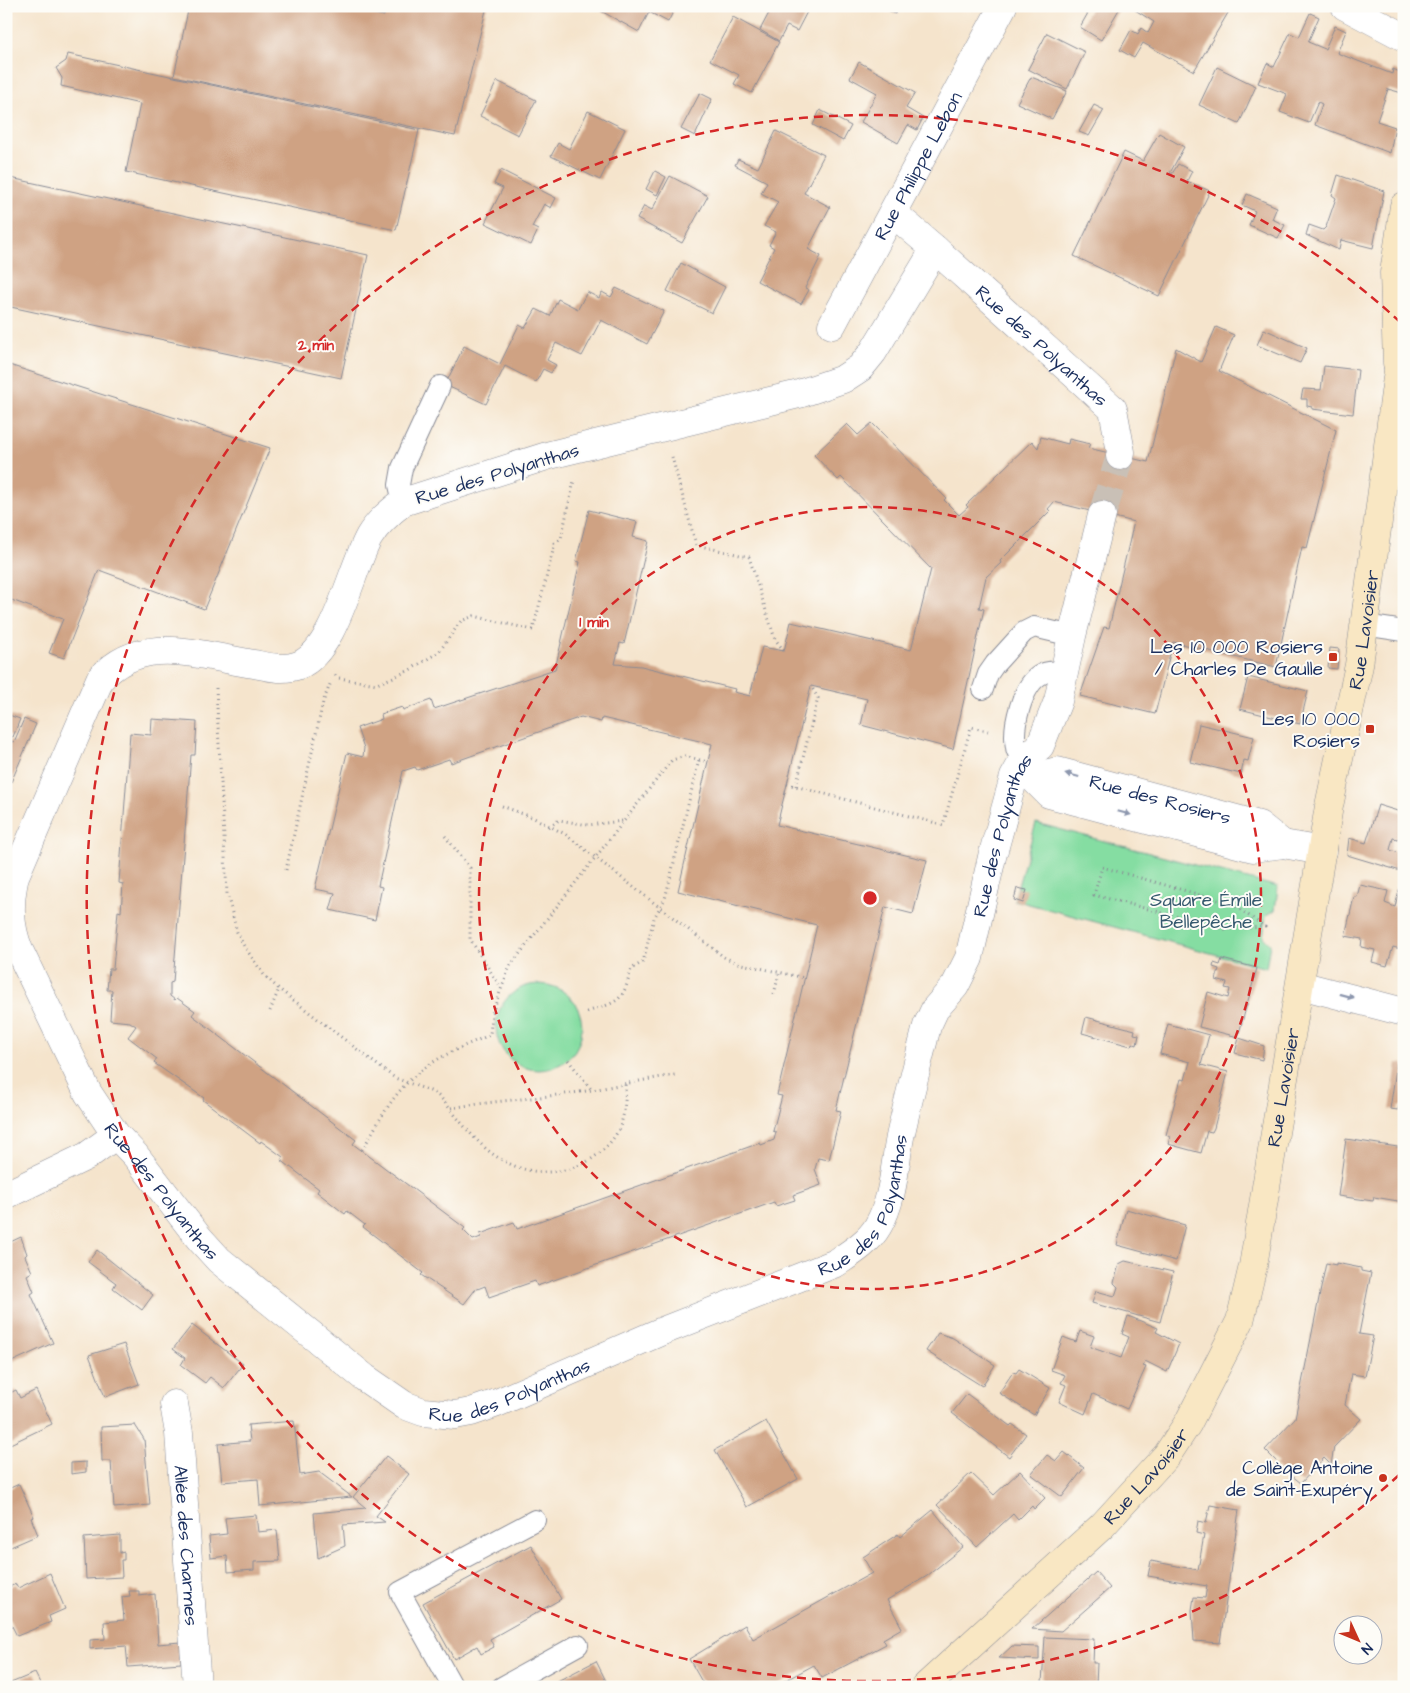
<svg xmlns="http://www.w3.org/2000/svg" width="1410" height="1693" viewBox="0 0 1410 1693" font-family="'Architects Daughter',sans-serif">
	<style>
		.green { fill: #85dda2; stroke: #508680 }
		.building { fill: #cfa283; fill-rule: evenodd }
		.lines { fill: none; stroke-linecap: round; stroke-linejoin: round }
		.street-tunnel { stroke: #c9c0b6; stroke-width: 28; stroke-dasharray: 28 14; stroke-linecap: butt }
		.lane-casing { stroke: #888a95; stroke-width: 22 }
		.street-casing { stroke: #888a95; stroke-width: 29 }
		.secondary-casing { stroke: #888a95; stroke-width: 29 }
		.path { stroke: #888a95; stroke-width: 3; stroke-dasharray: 1 4; stroke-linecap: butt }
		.lane { stroke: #fff; stroke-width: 20 }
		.street { stroke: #fff; stroke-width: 28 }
		.secondary { stroke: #f9e7c3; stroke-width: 28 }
		.oneway { fill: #8d97ae }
		.ring { fill: none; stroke: #d62828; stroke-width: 2.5; stroke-dasharray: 9 6 }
		.poi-dot { fill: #c8321e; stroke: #fdfcf7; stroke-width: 2 }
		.labels { text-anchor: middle; stroke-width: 4; stroke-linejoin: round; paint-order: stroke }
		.street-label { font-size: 19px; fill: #1b2f5e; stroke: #fdfcf7 }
		.poi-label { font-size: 19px; fill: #1b2f5e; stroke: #fdfcf7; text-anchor: end }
		.park-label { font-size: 19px; fill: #365a6f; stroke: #fdfcf7 }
		.centre { fill: #d62828; stroke: #fdfcf7; stroke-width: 2.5 }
		.ring-label { font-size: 15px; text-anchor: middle; font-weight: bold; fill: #d62828; stroke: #fdfcf7; stroke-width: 4; stroke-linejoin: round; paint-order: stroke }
	</style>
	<rect width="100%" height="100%" fill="#fdfcf7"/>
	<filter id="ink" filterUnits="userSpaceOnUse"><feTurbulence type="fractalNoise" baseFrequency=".02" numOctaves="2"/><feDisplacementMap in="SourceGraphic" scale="10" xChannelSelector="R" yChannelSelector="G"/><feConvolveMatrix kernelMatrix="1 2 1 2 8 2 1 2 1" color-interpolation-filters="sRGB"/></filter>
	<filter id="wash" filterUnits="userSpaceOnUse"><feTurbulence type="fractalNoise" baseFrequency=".0096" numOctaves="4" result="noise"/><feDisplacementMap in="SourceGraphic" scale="20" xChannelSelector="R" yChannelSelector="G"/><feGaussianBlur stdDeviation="1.12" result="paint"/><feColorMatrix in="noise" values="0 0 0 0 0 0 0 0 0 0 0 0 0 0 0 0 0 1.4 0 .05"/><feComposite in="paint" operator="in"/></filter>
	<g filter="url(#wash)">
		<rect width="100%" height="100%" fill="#f5e4cc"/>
		<!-- green -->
		<path class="green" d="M1036 823 1278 887 1275 910 1266 916 1263 937 1270 944 1266 968 1014 900Z
			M496 1027a43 43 0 1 1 86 0a43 43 0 1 1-86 0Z"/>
		<g id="blocks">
			<!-- building -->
			<path class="building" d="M189 6H339L384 16 386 6H487L455 136 174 76Z
				M604 6H676L668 22 649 12 639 32 601 11Z
				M756 6H810L797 31 787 26 779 41 760 30 769 13Z
				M881 6H899L895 14Z
				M1092 6H1121L1101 40 1080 27Z
				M1129 6H1232L1194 71 1143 43 1134 58 1120 50 1131 30 1138 34 1141 28 1148 33 1154 22Z
				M1310 13 1319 17 1308 42 1325 49 1335 26 1346 31 1337 53 1392 74 1393 69 1404 74 1402 93 1388 89 1377 121 1395 127 1390 153 1315 125 1322 104 1318 102 1309 123 1280 112 1287 94 1258 83 1267 63 1274 67 1290 33 1299 37Z
				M733 17 779 42 752 93 734 84 739 75 710 60Z
				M1047 33 1085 52 1067 89 1028 69Z
				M68 54 419 130 396 230 126 172 140 104 61 86 62 78 56 68 66 61Z
				M859 62 915 93 906 108 923 118 917 130 908 125 898 143 861 122 877 93 850 78Z
				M1217 67 1256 86 1239 124 1199 105Z
				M1031 77 1067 91 1052 119 1017 103Z
				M497 81 536 100 518 135 480 116Z
				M700 93 712 99 695 136 681 129Z
				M1094 105 1104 110 1089 136 1079 132Z
				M820 110 851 126 843 141 813 125Z
				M588 111 625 129 600 180 551 156 558 143 569 149Z
				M776 131 824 155 804 193 830 207 808 249 821 256 805 288 809 290 801 304 757 281 774 248 769 245 776 232 764 226 778 202 761 193 767 182 735 165 738 159 758 168Z
				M1159 133 1184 147 1170 173 1172 174 1178 164 1192 171 1187 181 1210 191 1159 296 1074 256 1124 152 1143 161Z
				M501 170 556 198 551 208 544 204 532 227 538 230 531 245 485 223 503 188 494 184Z
				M655 171 666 177 657 195 646 189Z
				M1338 175 1384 191 1373 248 1341 240 1339 250 1306 235 1309 225 1323 230 1326 227 1336 198 1332 195Z
				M670 176 708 196 682 243 637 219 644 206 652 210Z
				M6 177 368 255 341 378 6 306Z
				M1247 194 1277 207 1272 219 1285 225 1278 238 1249 225 1255 211 1242 205Z
				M681 263 725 287 712 313 667 291Z
				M616 288 664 311 647 344 601 320 582 356 556 343 547 360 556 365 551 373 543 369 536 382 505 366 486 404 445 385 464 346 500 364 519 325 525 328 536 309 550 316 558 299 578 309 587 292 599 298 602 292 611 297Z
				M1216 327 1234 335 1219 371 1336 430 1307 548 1302 547 1276 667 1173 642 1155 714 1080 696 1104 627 1109 628 1134 522 1054 502 1048 509 1050 511 1000 561 1001 563 986 577 979 608 984 609 953 749 861 725 867 699 811 686 777 825 927 860 913 914 885 907 836 1110 841 1111 829 1160 818 1158 815 1169 821 1185 793 1195 795 1200 776 1206 774 1202 537 1286 535 1281 489 1297 485 1286 475 1290 464 1304 421 1275 423 1273 363 1227 365 1225 347 1211 345 1214 317 1192 319 1189 281 1160 283 1157 261 1141 260 1143 203 1100 204 1098 154 1063 157 1059 128 1037 136 1026 130 1022 110 1020 112 990H107L109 969H113L118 911 121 912 123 884 119 883 130 733 151 735 152 719 197 722 195 755H191L173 982 170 983V996L175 1000 177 998 195 1011 192 1015 356 1140 353 1144 465 1228 463 1230 473 1240 481 1237 480 1234 514 1222 517 1229 760 1143 761 1145 774 1140 776 1132 773 1131 782 1096 777 1095 817 925 678 891 712 744 602 718 601 722 581 717 451 763 449 759 417 770 415 767 403 771 378 886 382 887 375 920 330 910 335 893 315 889 347 753 363 757 364 748 357 728 382 719 381 714 402 707 403 710 431 700 434 709 555 669 580 562 576 561 589 510 637 522 633 537 648 541 624 644 620 643 615 664 641 666 735 689 734 692 750 696 762 647 784 651 791 622 911 650 931 569 841 477 838 480 814 455 847 424 858 435 872 423 946 498 944 500 959 515 968 507 966 505 1032 441 1038 448 1041 437 1068 444 1069 439 1090 444 1088 448 1148 462 1176 348 1201 362Z
				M1264 329 1307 348 1300 363 1257 345Z
				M6 364 270 448 204 609 99 570 64 658 49 653 63 619 6 598Z
				M1324 366 1358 370 1353 414 1312 409V407L1307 406V399H1301L1303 389 1321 390Z
				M1330 648 1339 649 1337 669 1328 668Z
				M1248 677 1308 691 1300 724 1240 709Z
				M6 714 20 719 13 737 6 734Z
				M24 719 36 724 6 794V739L14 742Z
				M1199 724 1254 737 1248 761 1244 760 1241 774 1190 762Z
				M1378 805 1404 813V872L1347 855 1349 838 1366 843ZM1393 838 1403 840 1399 853 1390 850Z
				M1401 882 1404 883V950L1393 947 1387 966 1372 962 1375 950 1361 947 1362 939 1345 936 1354 897H1357L1360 885 1388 891 1385 903 1395 907Z
				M1017 888 1027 890 1023 903 1014 900Z
				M1222 959 1257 968 1238 1037 1199 1027 1208 992 1228 998 1230 989 1225 988 1227 983 1216 980 1219 969 1213 967 1214 963 1220 965Z
				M1086 1017 1135 1030 1134 1034 1139 1035 1137 1045 1132 1043 1131 1046 1082 1033Z
				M1168 1024 1209 1035 1201 1065 1228 1072 1214 1128 1212 1132 1207 1131 1201 1153 1168 1144 1170 1137 1166 1135 1181 1079 1185 1080 1190 1062 1160 1054Z
				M1239 1038 1264 1046 1262 1060 1235 1053Z
				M1397 1063 1404 1064V1106H1399L1398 1110 1390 1109Z
				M1346 1139 1404 1148V1202L1374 1197 1373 1201 1338 1196Z
				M1126 1209 1185 1225 1176 1261 1117 1245Z
				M21 1237 27 1254 25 1256 32 1272 27 1275 34 1292 31 1294 53 1343 7 1364 6 1244Z
				M97 1250 153 1295 142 1310 113 1288 116 1283 88 1262Z
				M1125 1261 1173 1272 1160 1322 1092 1303 1096 1291 1115 1296 1118 1287 1114 1283 1119 1264Z
				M1326 1263 1336 1265V1263L1361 1268V1271L1371 1273 1359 1334 1373 1336 1365 1376 1351 1374 1345 1405 1361 1419 1334 1447 1331 1465 1324 1458 1301 1483 1287 1472 1284 1475 1275 1466 1278 1463 1265 1450 1295 1418Z
				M1128 1316 1158 1328 1156 1332 1179 1344 1167 1372 1145 1361 1143 1366 1146 1367 1127 1409 1093 1394 1085 1414 1059 1402 1066 1385 1061 1383 1065 1375 1051 1370 1063 1337 1076 1342 1080 1331 1094 1336 1090 1347 1121 1358 1129 1337 1122 1334Z
				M192 1325 243 1364 224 1388 210 1377 205 1383 181 1365 185 1358 173 1349Z
				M938 1333 953 1338 995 1365 982 1386 926 1351Z
				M124 1344 139 1384 105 1397 89 1355Z
				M1019 1369 1050 1388 1034 1415 999 1393 1013 1372 1016 1373Z
				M16 1390 20 1398 36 1390 52 1424 6 1446V1395Z
				M967 1394 1010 1426 1012 1424 1026 1434 1009 1457 952 1413Z
				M294 1421 300 1475 319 1472 352 1497 260 1506 258 1479 222 1482 218 1444 250 1441 248 1425Z
				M766 1421 798 1479 747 1507 715 1450Z
				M135 1425 144 1439 150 1505 114 1508 111 1461H102L101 1427Z
				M1064 1452 1084 1468 1062 1497 1031 1474 1047 1455 1056 1461Z
				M386 1456 409 1474 376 1516 385 1522 343 1525 345 1546 318 1558 314 1513 366 1508 353 1497Z
				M86 1462V1472L71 1474V1463Z
				M1020 1471 1045 1498 1034 1509 1032 1506 1018 1520 1013 1514 977 1547 937 1505 971 1473 994 1495Z
				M19 1484 34 1517 31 1518 38 1535 6 1549V1490Z
				M1210 1505 1239 1510 1220 1643 1194 1641 1192 1610 1194 1597 1205 1598 1207 1586 1148 1576 1151 1561 1198 1570 1204 1535 1196 1533 1198 1521 1206 1523Z
				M933 1510 963 1547 927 1576 887 1600 902 1628 883 1639 886 1644 822 1678 814 1665 773 1687H705L689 1659 745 1625 753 1639 872 1573 863 1557 898 1534 900 1537Z
				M256 1515 258 1532 277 1530 280 1561 254 1562V1570L228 1572 227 1556 211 1558 209 1536 227 1534 225 1518Z
				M120 1535V1553L124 1552V1560H121L122 1577 86 1579 84 1538Z
				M531 1545 561 1599 490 1639 494 1647 481 1654 477 1646 454 1659 423 1603Z
				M1096 1572 1110 1588 1061 1631 1032 1629Z
				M50 1573 65 1609 49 1616 51 1622 17 1636 6 1614V1588L16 1584 18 1588Z
				M129 1591H139V1596L155 1594 158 1644 180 1642 181 1663 128 1667 126 1646 90 1649V1640L105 1639 104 1622 124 1620 122 1597 130 1596Z
				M1045 1637 1094 1639 1093 1663H1097L1096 1686 1042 1683Z
				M1012 1646 1039 1647V1660L999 1658Z
				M596 1661 609 1687H546Z
				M35 1673 42 1687H6V1685Z
				M1218 1683 1233 1684V1687H1218Z"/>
		</g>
	</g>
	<g filter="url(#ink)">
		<use href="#blocks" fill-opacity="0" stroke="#888a95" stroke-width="1"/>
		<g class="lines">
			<!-- street-tunnel -->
			<path class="street-tunnel" d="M1102 515 1120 456"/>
			<!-- lane casing -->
			<g class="lane-casing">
				<path id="lane" d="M403 502 399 485 402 468 440 386
					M1364 625 1404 631
					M983 689 988 674 995 664 1024 632 1034 627 1072 636
					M1023 761C1020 756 1016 752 1016 747 1012 727 1022 684 1042 674 1049 670 1057 672 1065 672
					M453 1687 400 1592 535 1520
					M502 1687 578 1645"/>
			</g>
			<!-- street casing -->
			<g class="street-casing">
				<g id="street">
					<path d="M1345 6 1404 37"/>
					<path id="s1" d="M893 213 935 249 873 352 860 368 843 379 799 394 550 455 403 502C390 512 378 522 369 537 351 569 335 651 299 665 284 671 269 667 254 664 200 656 143 632 100 679L15 876C9 902 9 925 19 950L88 1093 116 1135 135 1155 199 1238 219 1260 365 1378 404 1405 423 1412 455 1415 471 1412 497 1403 660 1332 836 1263C851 1253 869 1242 878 1226 894 1198 894 1168 900 1137 908 1100 918 1063 927 1026L935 1009 955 986 969 958 992 857 1014 777 1023 761 1040 746 1058 701 1072 636 1102 515"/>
					<path id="s2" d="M935 249 1113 409 1121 452 1120 456"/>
					<path id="s3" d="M832 325 1003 6"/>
					<path id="s4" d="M1019 774 1032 777 1057 771 1259 825 1283 844"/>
					<path d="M1032 777 1049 794 1253 848 1283 844 1322 851"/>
					<path d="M1300 985 1404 1012"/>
					<path d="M6 1195 87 1156 116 1135"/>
					<path id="s5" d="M174 1404 179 1433 197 1687"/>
				</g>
			</g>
			<!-- secondary casing -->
			<g class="secondary-casing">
				<g id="secondary">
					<path d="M1397 363 1394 273 1404 206"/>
					<path id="s6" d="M925 1687 1102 1526 1167 1455 1188 1423 1240 1321 1253 1266 1329 806 1359 665 1398 370 1404 343"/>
				</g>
			</g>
			<!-- path -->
			<path class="path" d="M672 457 696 545 749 557 775 639 784 651
				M335 675 339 678 377 684 408 671 439 652 461 621 474 616 533 630 555 543 561 539 574 481
				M216 688 227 894 237 932 244 946 264 975 279 989 384 1070 395 1078 433 1092 441 1098C460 1120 479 1149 506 1162 545 1183 596 1170 618 1131 625 1117 626 1097 625 1082
				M787 784 943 825 971 727 988 731
				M796 786 818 698 811 686
				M502 806 534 818 565 834 724 957 737 963 805 978
				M549 827 559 820 588 825 623 821
				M445 836 470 868V939L501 988
				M1102 867 1232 904 1265 927 1225 929 1094 895Z
				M286 870 323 702 331 682
				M774 994 779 974
				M270 1011 279 989
				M587 1012C619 1001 623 1003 631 969L643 962 654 918 665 899 699 760
				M568 1060 592 1090
				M451 1108C498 1100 545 1098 592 1090 620 1085 647 1079 675 1075
				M362 1150C376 1127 388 1102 407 1083 429 1060 461 1047 490 1035L492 1013 510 966 672 760 685 756 708 762"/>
			<!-- lane -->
			<use href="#lane" class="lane"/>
			<!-- street -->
			<use href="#street" class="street"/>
			<!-- secondary -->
			<use href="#secondary" class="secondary"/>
		</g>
		<!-- one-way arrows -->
		<defs><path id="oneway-solid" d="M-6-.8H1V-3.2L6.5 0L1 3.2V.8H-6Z" transform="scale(1.25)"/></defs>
		<g class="oneway">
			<use href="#oneway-solid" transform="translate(1072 775) rotate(-165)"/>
			<use href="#oneway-solid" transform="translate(1124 813) rotate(15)"/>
			<use href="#oneway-solid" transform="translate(1347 996) rotate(15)"/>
		</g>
	</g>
	<!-- distance rings -->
	<g class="ring">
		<circle cx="870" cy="898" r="391"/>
		<path d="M1399 1475A783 783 0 1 1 1399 321"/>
	</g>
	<!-- markers -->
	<g class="poi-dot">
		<rect x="1328" y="652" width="10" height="10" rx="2.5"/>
		<rect x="1365" y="724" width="10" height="10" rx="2.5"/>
		<circle cx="1383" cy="1478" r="5"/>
	</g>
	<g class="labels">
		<!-- street labels -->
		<g class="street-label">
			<text dy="7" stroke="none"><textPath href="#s3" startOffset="181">Rue Philippe Lebon</textPath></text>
			<text dy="7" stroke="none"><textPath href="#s2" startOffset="144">Rue des Polyanthas</textPath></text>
			<text transform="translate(497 473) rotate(-17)" y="7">Rue des Polyanthas</text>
			<text dy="7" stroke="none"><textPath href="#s6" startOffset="1191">Rue Lavoisier</textPath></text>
			<text dy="7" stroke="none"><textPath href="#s4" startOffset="146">Rue des Rosiers</textPath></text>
			<text dy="7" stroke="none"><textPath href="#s1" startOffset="2911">Rue des Polyanthas</textPath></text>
			<text dy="7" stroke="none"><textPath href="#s6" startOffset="726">Rue Lavoisier</textPath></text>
			<text dy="7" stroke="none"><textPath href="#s1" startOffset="1652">Rue des Polyanthas</textPath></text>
			<text dy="7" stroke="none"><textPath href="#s1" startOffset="2506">Rue des Polyanthas</textPath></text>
			<text dy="7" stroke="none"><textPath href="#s1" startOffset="2088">Rue des Polyanthas</textPath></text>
			<text dy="7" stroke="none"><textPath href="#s6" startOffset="306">Rue Lavoisier</textPath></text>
			<text dy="7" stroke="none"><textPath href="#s5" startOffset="142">Allée des Charmes</textPath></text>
		</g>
		<!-- poi labels -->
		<g class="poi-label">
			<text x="1323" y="653">Les 10 000 Rosiers<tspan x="1323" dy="22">/ Charles De Gaulle</tspan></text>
			<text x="1360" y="725">Les 10 000<tspan x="1360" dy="22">Rosiers</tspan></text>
			<text x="1373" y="1474">Collège Antoine<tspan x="1373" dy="22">de Saint-Exupéry</tspan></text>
		</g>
		<!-- park labels -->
		<g class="park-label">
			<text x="1206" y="906">Square Émile<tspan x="1206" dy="22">Bellepêche</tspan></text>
		</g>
	</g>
	<circle cx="870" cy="898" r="8" class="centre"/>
	<g class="ring-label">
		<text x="316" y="350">2 min</text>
		<text x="594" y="627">1 min</text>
	</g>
	<!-- margin -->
	<rect width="1410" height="1693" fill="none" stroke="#fdfcf7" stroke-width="25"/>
	<!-- north arrow -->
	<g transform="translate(1358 1640) rotate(134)"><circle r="24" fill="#fdfcf7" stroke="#a3aaba"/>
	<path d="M0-4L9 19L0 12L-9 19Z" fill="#c8321e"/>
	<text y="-8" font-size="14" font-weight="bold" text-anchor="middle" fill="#1b2f5e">N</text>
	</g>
</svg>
